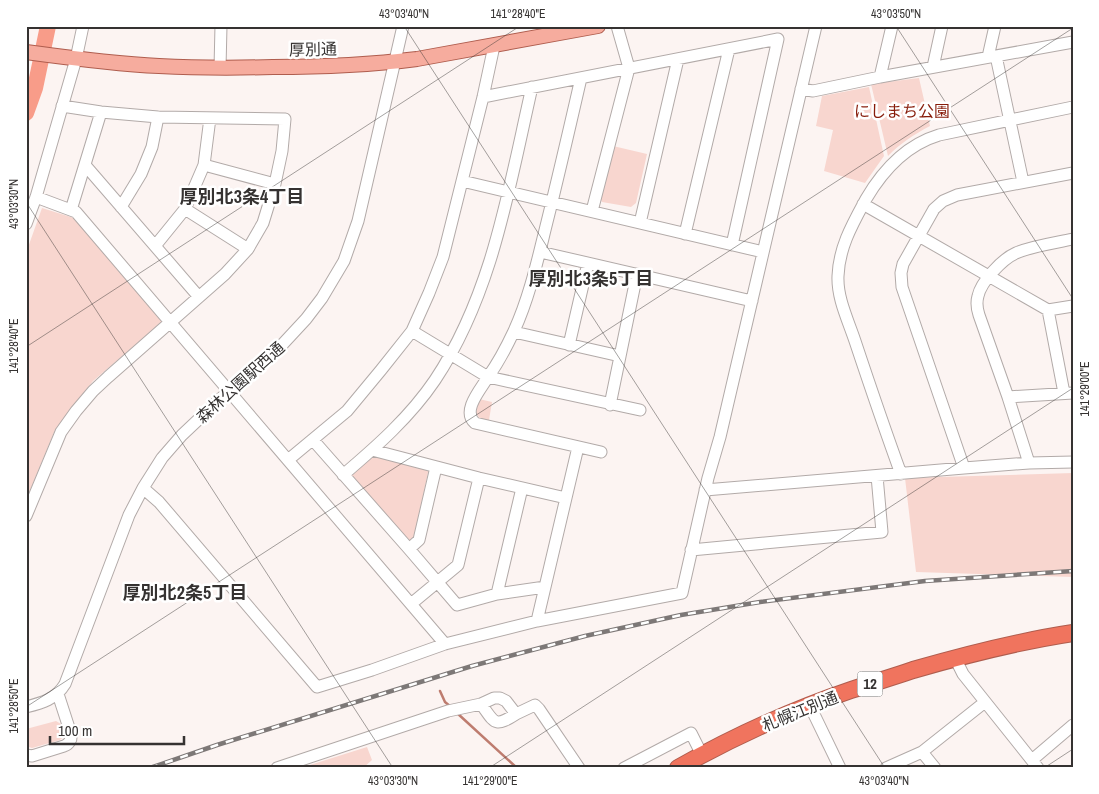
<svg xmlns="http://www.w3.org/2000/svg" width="1099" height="794" viewBox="0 0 1099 794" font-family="'Archivo Narrow','Noto Sans JP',sans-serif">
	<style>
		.green { fill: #f8d6cf }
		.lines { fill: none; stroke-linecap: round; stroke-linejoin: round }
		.stream { stroke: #be7c6f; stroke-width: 2.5 }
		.river { stroke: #f89c89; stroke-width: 16 }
		.minor-casing { stroke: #b2aaa8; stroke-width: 13 }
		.major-casing { stroke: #af5d4e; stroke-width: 16 }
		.highway-casing { stroke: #af5d4e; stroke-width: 18 }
		.minor { stroke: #fff; stroke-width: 11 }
		.major { stroke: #f6ac9e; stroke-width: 14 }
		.highway { stroke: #f0745e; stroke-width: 16 }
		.rail-casing { stroke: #7d7877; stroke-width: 4.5 }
		.rail { stroke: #fff; stroke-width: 2.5; stroke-dasharray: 8; stroke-linecap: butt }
		.ticks { fill: none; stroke: #353231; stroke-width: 1; stroke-opacity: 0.45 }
		.labels { text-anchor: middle; stroke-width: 5; stroke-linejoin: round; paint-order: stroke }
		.shield { fill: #fff; stroke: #72706f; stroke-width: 1 }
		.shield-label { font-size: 15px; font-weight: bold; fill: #353231 }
		.street-label { font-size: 16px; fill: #353231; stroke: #fff }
		.park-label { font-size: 16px; fill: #871c0a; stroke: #fff }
		.neighbourhood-label { font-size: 18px; font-weight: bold; fill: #353231; stroke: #fff }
		.neatline { fill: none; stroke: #353231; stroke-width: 2 }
		.ticks-label { font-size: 12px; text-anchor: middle; fill: #353231 }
	</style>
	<rect width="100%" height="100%" fill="#fcf4f2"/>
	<!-- green -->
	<path class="green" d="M919 78 930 126C913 135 901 143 888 156L871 84Z
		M869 87 884 156 865 183 824 171 833 130 816 126 822 96Z
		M613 146 647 154 636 203 631 207 602 202 600 198Z
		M42 208 74 218 163 321 93 381 55 430 26 500V253Z
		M479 399 492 402 489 420 480 419 476 413Z
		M375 453 429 468 414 537 408 541 350 474Z
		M1073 473V577L916 572 905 478Z
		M56 721 61 724C64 731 66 735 60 740L32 748 26 746V729Z
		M367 747 372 760 363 768H310V765Z"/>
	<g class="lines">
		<!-- stream -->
		<path class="stream" d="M440 691 445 702 451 707
			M457 713 517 768"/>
		<!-- river -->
		<path class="river" d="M26 113 35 88 48 26"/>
		<!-- minor casing -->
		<g class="minor-casing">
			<path id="minor" d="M996 56 1023 182
				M988 57 995 26
				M933 67 942 26
				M220 68 221 26
				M880 77 892 26
				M581 78C570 126 559 174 547 222 538 258 530 296 514 331 507 346 498 363 488 377 481 389 461 411 475 423L601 452
				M801 89 813 91 880 77 1073 42
				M483 97 778 39 732 245
				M85 165 199 297
				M204 165 275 184
				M462 181 763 252
				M36 197 76 212 445 644
				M863 204 1048 310 1073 306
				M121 207 141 174 152 147 158 117
				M185 209 248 249
				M71 210 101 112
				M592 211 629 68 617 26
				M640 223 678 59
				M26 224 36 197 76 59 83 26
				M685 234 729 49
				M155 246 185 209 204 165 210 118
				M540 252 752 301
				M1048 310 1064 393
				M412 331 488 377 640 410
				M514 332 620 356
				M569 345 588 263
				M1008 397 1073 393
				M610 405 637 274
				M313 440 409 549 457 605 497 594 545 587
				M372 450 479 478 566 498
				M288 460 347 411 381 370 412 331 429 293 443 257 483 97 494 46
				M1029 463 1008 397 979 315C977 309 976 303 978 296 981 282 1002 259 1016 253 1032 246 1055 243 1073 239
				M964 468 902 287 901 273 903 264 934 209 943 201 957 195 1073 173
				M901 474C885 430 870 386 855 341 848 320 837 298 838 276 839 247 853 223 866 199 883 170 906 145 939 135L1073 107
				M343 475C377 446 410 417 435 380 493 293 509 187 532 87
				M143 488 159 502 317 687 372 670 445 644 537 621 682 593 708 478 720 437 816 26
				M705 490 964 468 1029 463 1073 462
				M26 516 61 432 76 411 93 391 108 377 225 274 248 249 263 223 275 184 282 151 285 119 158 117 101 112 62 106
				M409 549 419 540 436 467
				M691 550 882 532 877 476
				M497 594 522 488
				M411 604 458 565 479 478
				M537 621 578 447
				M955 658 963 674 1038 768
				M481 704C495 723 494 728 516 714
				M810 706 840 768
				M26 707C42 703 56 699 65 684L129 515 143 488 162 458 182 435 218 401 280 347 306 319 322 298 344 261 358 221 403 26
				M922 752 935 768
				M26 755 32 756 64 746C69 744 72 740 71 734L58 694
				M1032 760 1073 725
				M277 768 448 711 481 704 494 698H500L506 701 516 714 535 705 539 709 579 768
				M624 768 691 733 702 755
				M886 768 922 752 985 702"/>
		</g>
		<!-- major casing -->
		<g class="major-casing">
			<path id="major" d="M26 52C70 58 114 64 159 66 197 68 235 68 273 67 321 67 369 65 417 59L598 26"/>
		</g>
		<!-- highway casing -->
		<g class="highway-casing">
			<path id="highway" d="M678 768C733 737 792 710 851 690 872 683 893 677 913 670 965 655 1020 641 1073 633"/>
		</g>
		<!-- minor -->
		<use href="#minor" class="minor"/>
		<!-- major -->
		<use href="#major" class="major"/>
		<!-- highway -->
		<use href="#highway" class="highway"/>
		<!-- rail casing -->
		<g class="rail-casing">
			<path id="rail" d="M150 768 217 745 472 666 585 636 681 615 760 602 925 581 1073 571"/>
		</g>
		<!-- rail -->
		<use href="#rail" class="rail"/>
	</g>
	<!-- ticks -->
	<path class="ticks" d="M404 26 885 768M896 26 1073 299M26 202 393 768M26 347 520 26M26 707 1073 28M489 768 1073 388M1044 768 1073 749"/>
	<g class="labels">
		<!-- shield labels -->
		<rect class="shield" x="857.5" y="671.5" width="25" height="25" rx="4"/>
		<g class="shield-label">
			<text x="870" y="689">12</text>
		</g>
		<!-- street labels -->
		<g class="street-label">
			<text transform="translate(313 49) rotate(-1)" y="6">厚別通</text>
			<text transform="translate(240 382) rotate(-42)" y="6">森林公園駅西通</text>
			<text transform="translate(800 711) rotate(-22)" y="6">札幌江別通</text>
		</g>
		<!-- park labels -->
		<g class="park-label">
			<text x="902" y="117">にしまち公園</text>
		</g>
		<!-- neighbourhood labels -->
		<g class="neighbourhood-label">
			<text x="242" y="203">厚別北3条4丁目</text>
			<text x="591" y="285">厚別北3条5丁目</text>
			<text x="185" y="599">厚別北2条5丁目</text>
		</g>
	</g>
	<!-- border -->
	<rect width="1099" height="794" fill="none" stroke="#ffffff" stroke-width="55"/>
	<!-- scale -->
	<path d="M50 736v8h134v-8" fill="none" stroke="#353231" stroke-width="2.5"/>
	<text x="58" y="736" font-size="15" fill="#353231" stroke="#ffffff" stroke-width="4" paint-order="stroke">100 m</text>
	<rect x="28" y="28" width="1044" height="738" class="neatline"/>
	<g class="ticks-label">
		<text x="404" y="18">43°03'40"N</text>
		<text x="518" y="18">141°28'40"E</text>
		<text x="896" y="18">43°03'50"N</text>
		<text transform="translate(14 204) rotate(-90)" y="4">43°03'30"N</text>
		<text transform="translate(14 346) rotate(-90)" y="4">141°28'40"E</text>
		<text transform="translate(1085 389) rotate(-90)" y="4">141°29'00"E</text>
		<text transform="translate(14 706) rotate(-90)" y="4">141°28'50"E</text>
		<text x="393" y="785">43°03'30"N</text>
		<text x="490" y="785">141°29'00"E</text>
		<text x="884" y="785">43°03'40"N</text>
	</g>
</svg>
